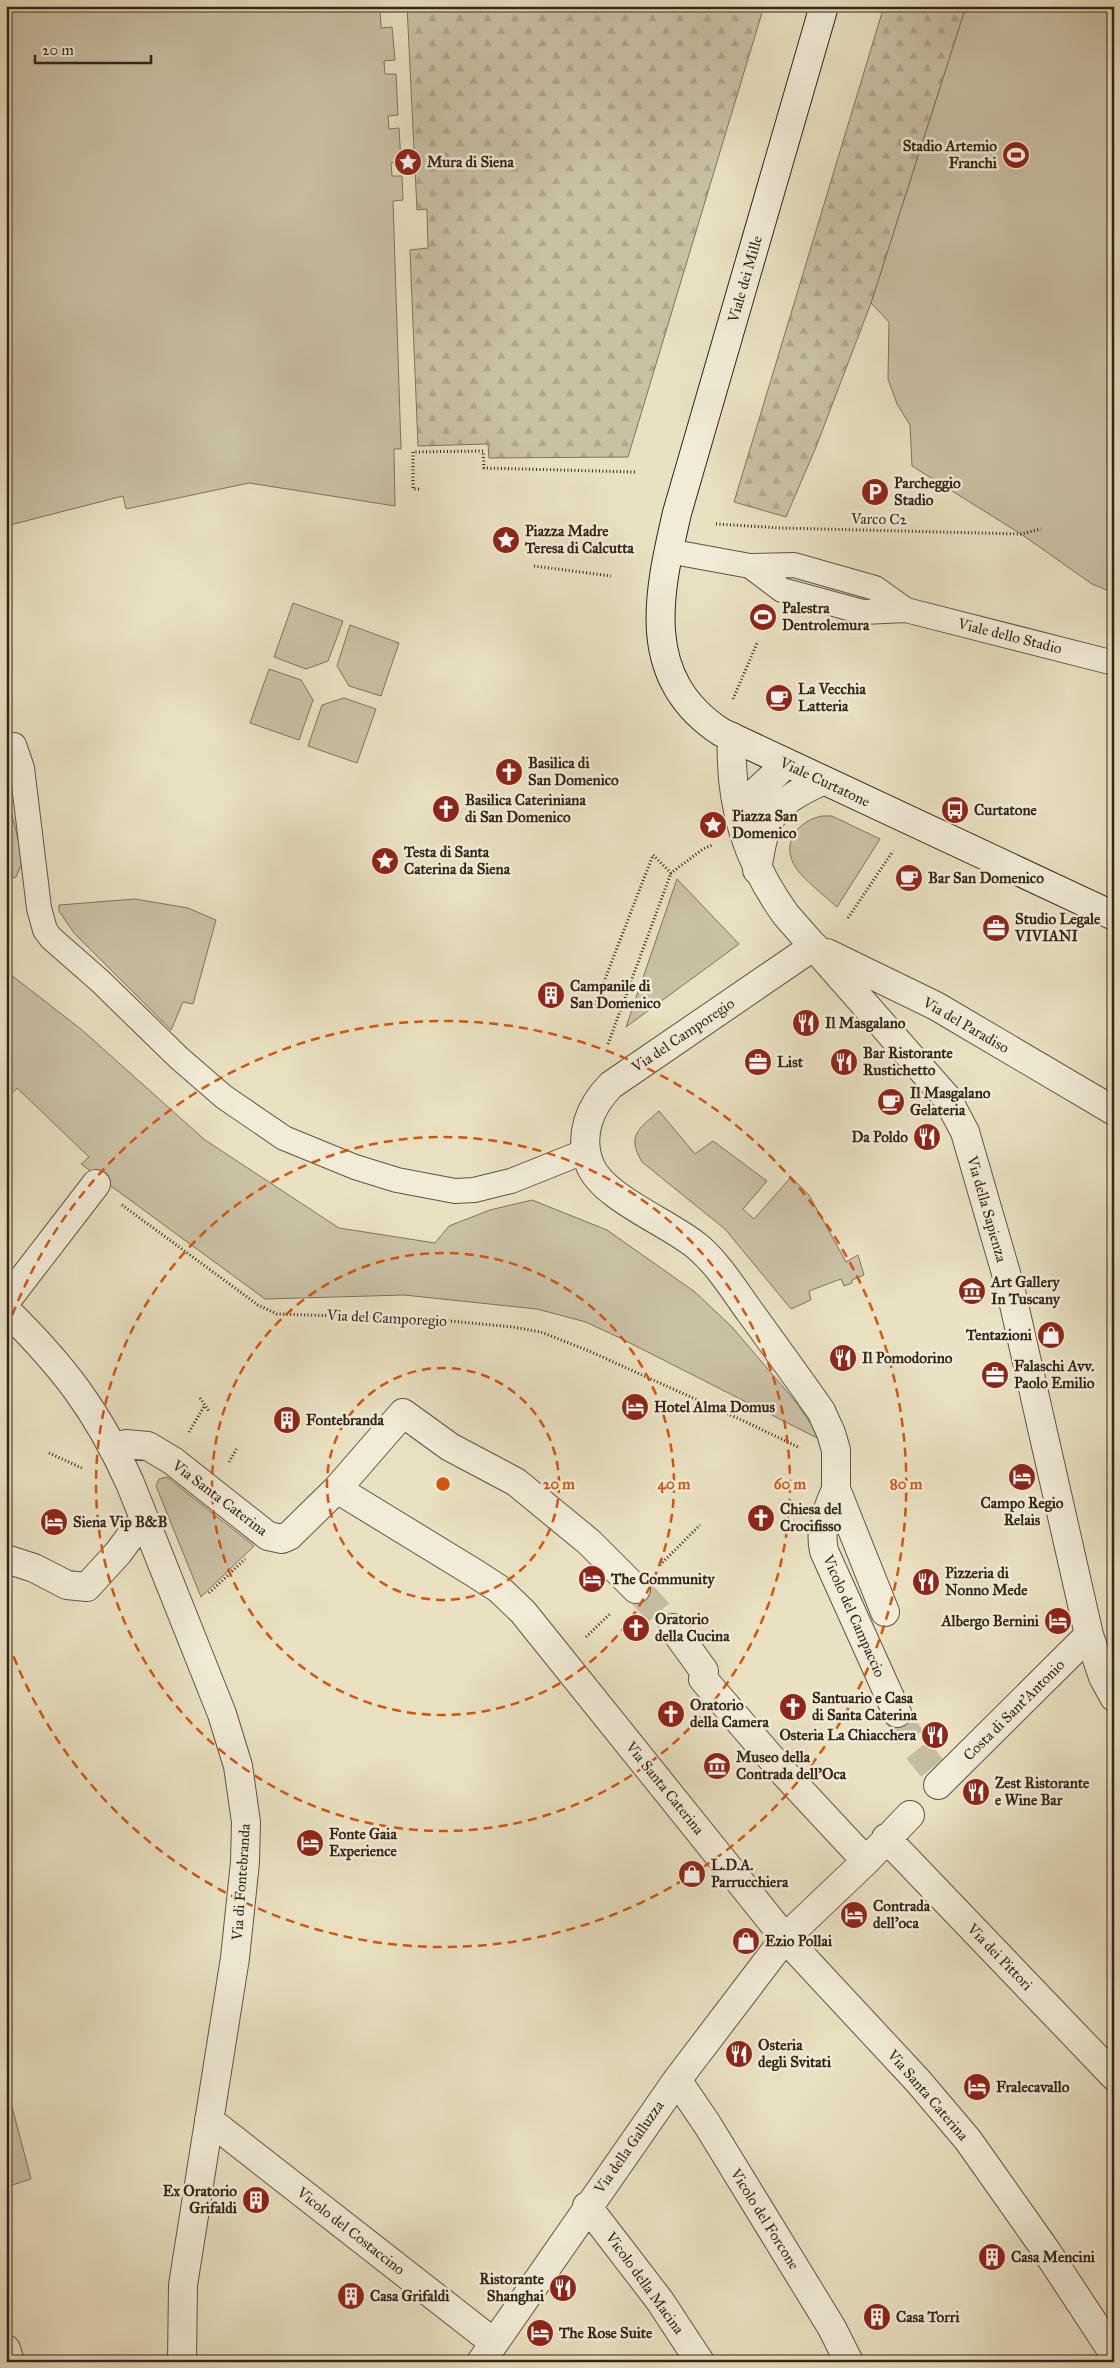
<svg xmlns="http://www.w3.org/2000/svg" width="1120" height="2368" viewBox="0 0 1120 2368" font-family="'IM FELL Great Primer',serif">
	<style>
		.green { fill: #cac1a5; stroke: #807260 }
		.forest { fill: url(#forest-firs); stroke: #807260 }
		.lines { fill: none; stroke-linecap: round; stroke-linejoin: round }
		.street-tunnel { stroke: #c5bba0; stroke-width: 28; stroke-dasharray: 28 14; stroke-linecap: butt }
		.lane-casing { stroke: #625344; stroke-width: 26 }
		.street-casing { stroke: #625344; stroke-width: 30 }
		.secondary-casing { stroke: #35241a; stroke-width: 30 }
		.path { stroke: #35241a; stroke-width: 3; stroke-dasharray: 1 2.5; stroke-linecap: butt }
		.lane { stroke: #f1ecd7; stroke-width: 24 }
		.street { stroke: #f1ecd7; stroke-width: 28 }
		.secondary { stroke: #f1ecd7; stroke-width: 28 }
		.ring { fill: none; stroke: #d6540d; stroke-width: 2.5; stroke-dasharray: 9 6 }
		.labels { text-anchor: middle; stroke-width: 5; stroke-linejoin: round; paint-order: stroke }
		.poi-label { font-size: 15px; font-weight: bold; fill: #35241a; stroke: #f1ecd7; text-anchor: start }
		.street-label { font-size: 15px; fill: #35241a; stroke: #f1ecd7 }
		.centre { fill: #d6540d; stroke: #f1ecd7; stroke-width: 2.5 }
		.ring-label { font-size: 15px; text-anchor: middle; font-weight: bold; fill: #d6540d; stroke: #f1ecd7; stroke-width: 5; stroke-linejoin: round; paint-order: stroke }
	</style>
	<defs>
		<pattern id="forest-firs" width="22" height="20" patternUnits="userSpaceOnUse" patternTransform="scale(1.25)"><rect width="22" height="20" fill="#cac1a5"/><path d="M5 1l3.5 6h-7zM16 11l3.5 6h-7z" fill="#aea68d"/></pattern>
	</defs>
	<rect width="100%" height="100%" fill="#e9e1c1"/>
	<filter id="stains"><feTurbulence type="fractalNoise" baseFrequency=".004" numOctaves="4"/><feColorMatrix values="0 0 0 0 .2 0 0 0 0 .09 0 0 0 0 .02 0 0 0 .5 -.17"/></filter>
	<radialGradient id="worn" r=".72"><stop offset=".6" stop-color="#630" stop-opacity="0"/><stop offset="1" stop-color="#630" stop-opacity=".3"/></radialGradient>
	<!-- green -->
	<path class="green" d="M6 6H391V8L380 9 381 28 392 27 395 60 384 61 385 74H396L398 115 388 116 389 129 399 128 401 162 391 163 392 176H402L403 200 393 201 401 449H394L395 506 249 483 126 509 123 496 6 526Z
		M966 6H1114V593L1092 584 1021 534 912 466 910 425 897 404 888 379 889 322 871 303Z
		M293 603 343 621 328 661 306 669 274 657Z
		M350 625 399 643 381 696 349 686 337 666Z
		M269 669 301 680 313 700 299 740 250 723Z
		M344 698 376 709 357 763 308 746 322 705Z
		M6 790 21 851 22 863 16 877 8 879 6 877Z
		M822 816H832L880 839 837 907C824 895 806 882 796 868 780 844 797 821 822 816Z
		M677 879 739 944 626 1027Z
		M135 899 188 908 216 920 193 1004 183 1002 171 1030 74 933 59 911V905Z
		M6 971 82 1030 205 1140 339 1228 435 1243 449 1226 490 1210 532 1200 607 1230 695 1292 732 1327 795 1401 823 1441 622 1339 586 1322 537 1309 404 1295 265 1299 81 1164 89 1157 17 1088 6 1100Z
		M659 1111 695 1154 713 1141 767 1181 743 1209 754 1219 791 1177 809 1195 846 1262 858 1255 864 1275 852 1280V1283L844 1286 841 1279 809 1291 811 1300 791 1309 725 1229 642 1162C626 1135 639 1129 659 1111Z
		M167 1477 254 1546 201 1597 156 1486 159 1479Z
		M11 2103 31 2179 6 2187V2104Z"/>
	<!-- forest -->
	<path class="forest" d="M407 6H764L628 457 489 458 488 444 418 446 410 250 428 248 427 209 417 210Z
		M884 6H966L871 303 816 447 786 517 734 502Z"/>
	<g class="lines">
		<!-- street-tunnel -->
		<path class="street-tunnel" d="M640 1592 673 1628
			M897 1713 916 1748 932 1768"/>
		<!-- lane casing -->
		<g class="lane-casing">
			<path id="lane" d="M668 551 750 566 794 565 875 588 906 610
				M750 566 782 590 863 612 906 610 1114 663
				M14 745 22 768 39 908 45 930 51 938 100 981 179 1058 224 1097 284 1138 355 1167 397 1180 455 1191 474 1190 511 1181 586 1151"/>
		</g>
		<!-- street casing -->
		<g class="street-casing">
			<path id="street" d="M732 737C729 804 747 861 786 915L947 1098 965 1132 1010 1287 1089 1635 1103 1677 1114 1697
				M743 830 756 792 786 764
				M757 870C766 815 771 805 822 781
				M814 946 611 1085C590 1106 578 1135 590 1165 603 1198 670 1223 698 1247 719 1265 734 1290 750 1312 774 1345 798 1378 821 1411L831 1433 836 1450V1489L885 1612
				M827 953 936 1006 1114 1111
				M6 1301 96 1184
				M6 1310C63 1366 97 1410 130 1483L222 1714 238 1766 246 1822 245 1862 235 1958 183 2285 182 2362
				M114 1447 126 1444 148 1446 173 1461 268 1536 282 1539 289 1536 337 1489 476 1574 499 1589 523 1612 785 1938 918 2081 968 2140 1045 2249 1114 2354
				M337 1489 403 1413 450 1447 516 1482 589 1542 636 1589
				M836 1489C827 1511 819 1527 824 1551L897 1713
				M6 1559 34 1568 67 1585 87 1587 118 1553 144 1518
				M673 1628 704 1671 703 1679 784 1773 866 1861
				M938 1785 1089 1635
				M886 1838 1114 2076
				M677 2080 707 2124 832 2328 849 2362
				M209 2120 493 2342
				M587 2206 660 2301 700 2362
				M6 2349 10 2362
				M481 2362 677 2080 785 1938 866 1861 910 1815"/>
		</g>
		<!-- secondary casing -->
		<g class="secondary-casing">
			<path id="secondary" d="M824 6 677 513C658 595 639 678 721 732L1114 916"/>
		</g>
		<!-- path -->
		<path class="path" d="M419 489H413V452L483 451 484 468 635 472
			M716 524 781 528 1021 534 1041 529
			M534 566 611 576
			M733 699 758 641
			M848 918 893 851
			M595 1005 653 855 671 873 703 849 712 845
			M608 1044 671 873
			M122 1205 258 1305 277 1314 429 1319 513 1327 541 1332 589 1351 746 1422 800 1448
			M200 1398 209 1411
			M189 1432 205 1405
			M49 1453 84 1469
			M229 1462 237 1448
			M660 1565 700 1525
			M209 1593 245 1559
			M586 1637 611 1613"/>
		<!-- lane -->
		<use href="#lane" class="lane"/>
		<!-- street -->
		<use href="#street" class="street"/>
		<!-- secondary -->
		<use href="#secondary" class="secondary"/>
	</g>
	<!-- distance rings -->
	<g class="ring">
		<circle cx="443" cy="1484" r="116"/>
		<circle cx="443" cy="1484" r="231"/>
		<circle cx="443" cy="1484" r="347"/>
		<path d="M7 1329A463 463 0 1 1 7 1639"/>
	</g>
	<!-- icons -->
	<defs>
		<g id="stadium-disc" transform="scale(1.4375)"><circle r="9.5" fill="#8f2418" stroke="#f1ecd7"/><path d="M0-5a6.5 5 0 1 0 0 10a6.5 5 0 1 0 0-10ZM-3.5-1.8h7v3.6h-7Z" fill="#fff"/></g>
		<g id="sight-disc" transform="scale(1.4375)"><circle r="9.5" fill="#8f2418" stroke="#f1ecd7"/><path d="M0-6L1.8-2.2L6-1.7L2.9 1.2L3.7 5.4L0 3.3L-3.7 5.4L-2.9 1.2L-6-1.7L-1.8-2.2Z" fill="#fff"/></g>
		<g id="parking-disc" transform="scale(1.4375)"><circle r="9.5" fill="#8f2418" stroke="#f1ecd7"/><path d="M-3.5-5.5H1a3.5 3.5 0 0 1 0 7H-1V5.5H-3.5ZM-1-3.4V-.6H.8a1.4 1.4 0 0 0 0-2.8Z" fill="#fff"/></g>
		<g id="cafe-disc" transform="scale(1.4375)"><circle r="9.5" fill="#8f2418" stroke="#f1ecd7"/><path d="M-5.5-4.5H6V0H3Q3 3.5 0 3.5H-2.5Q-5.5 3.5-5.5 0ZM3-3.2v2h1.7v-2ZM-6 4.5H4V6H-6Z" fill="#fff"/></g>
		<g id="church-disc" transform="scale(1.4375)"><circle r="9.5" fill="#8f2418" stroke="#f1ecd7"/><path d="M-1.2-6h2.4v3.5h3.3v2.4h-3.3V6h-2.4V-.1h-3.3v-2.4h3.3Z" fill="#fff"/></g>
		<g id="bus-disc" transform="scale(1.4375)"><circle r="9.5" fill="#8f2418" stroke="#f1ecd7"/><path d="M-5-6H5V4H4V6H2V4H-2V6H-4V4H-5ZM-3.5-4V0h7V-4ZM-3.5 1.2v1.5H-2V1.2ZM2 1.2v1.5H3.5V1.2Z" fill="#fff"/></g>
		<g id="office-disc" transform="scale(1.4375)"><circle r="9.5" fill="#8f2418" stroke="#f1ecd7"/><path d="M-6-3h4V-5.5h4V-3h4V5H-6ZM-1-4.5V-3h2v-1.5ZM-6 0V1H6V0Z" fill="#fff"/></g>
		<g id="building-disc" transform="scale(1.4375)"><circle r="9.5" fill="#8f2418" stroke="#f1ecd7"/><path d="M-4-6H4V6H1V3H-1V6H-4ZM-2.5-4.3h1.7v1.8h-1.7ZM.8-4.3h1.7v1.8H.8ZM-2.5-1h1.7V.8h-1.7ZM.8-1h1.7V.8H.8Z" fill="#fff"/></g>
		<g id="restaurant-disc" transform="scale(1.4375)"><circle r="9.5" fill="#8f2418" stroke="#f1ecd7"/><path d="M-5-6h1v4h1v-4h1v4h1v-4h1v5L-1.5 .5V6h-2V.5L-5-1ZM5-6V6H3V1.5H1.5Q1.5-4 5-6Z" fill="#fff"/></g>
		<g id="museum-disc" transform="scale(1.4375)"><circle r="9.5" fill="#8f2418" stroke="#f1ecd7"/><path d="M0-6L6-3V-2H-6V-3ZM-5-1h2V3h-2ZM-1-1h2V3h-2ZM3-1h2V3H3ZM-6 4H6V6H-6Z" fill="#fff"/></g>
		<g id="shop-disc" transform="scale(1.4375)"><circle r="9.5" fill="#8f2418" stroke="#f1ecd7"/><path d="M-5-2.5h2.3a2.7 3.5 0 0 1 5.4 0H5L5.5 6h-11ZM-1.5-2.5h3a1.5 2.3 0 0 0-3 0Z" fill="#fff"/></g>
		<g id="hotel-disc" transform="scale(1.4375)"><circle r="9.5" fill="#8f2418" stroke="#f1ecd7"/><path d="M-6-4.5h1.5V1H6V5H4.5V3h-9V5H-6ZM-4 0a1.8 1.8 0 1 1 3.6 0ZM.5 0V-2.5h3Q6-2.5 6 0Z" fill="#fff"/></g>
	</defs>
	<g fill-rule="evenodd">
		<use href="#stadium-disc" x="1016" y="155"/>
		<use href="#sight-disc" x="408" y="162"/>
		<use href="#parking-disc" x="875" y="492"/>
		<use href="#sight-disc" x="506" y="540"/>
		<use href="#stadium-disc" x="763" y="617"/>
		<use href="#cafe-disc" x="779" y="698"/>
		<use href="#church-disc" x="509" y="772"/>
		<use href="#church-disc" x="446" y="809"/>
		<use href="#bus-disc" x="955" y="810"/>
		<use href="#sight-disc" x="713" y="825"/>
		<use href="#sight-disc" x="385" y="861"/>
		<use href="#cafe-disc" x="909" y="878"/>
		<use href="#office-disc" x="996" y="928"/>
		<use href="#building-disc" x="551" y="995"/>
		<use href="#restaurant-disc" x="806" y="1023"/>
		<use href="#office-disc" x="758" y="1062"/>
		<use href="#restaurant-disc" x="844" y="1062"/>
		<use href="#cafe-disc" x="891" y="1102"/>
		<use href="#restaurant-disc" x="927" y="1137"/>
		<use href="#museum-disc" x="972" y="1291"/>
		<use href="#shop-disc" x="1051" y="1335"/>
		<use href="#restaurant-disc" x="843" y="1358"/>
		<use href="#office-disc" x="995" y="1375"/>
		<use href="#hotel-disc" x="635" y="1407"/>
		<use href="#building-disc" x="287" y="1420"/>
		<use href="#hotel-disc" x="1022" y="1477"/>
		<use href="#church-disc" x="761" y="1518"/>
		<use href="#hotel-disc" x="54" y="1522"/>
		<use href="#hotel-disc" x="592" y="1579"/>
		<use href="#restaurant-disc" x="926" y="1582"/>
		<use href="#hotel-disc" x="1058" y="1621"/>
		<use href="#church-disc" x="636" y="1628"/>
		<use href="#church-disc" x="793" y="1707"/>
		<use href="#church-disc" x="671" y="1714"/>
		<use href="#restaurant-disc" x="935" y="1735"/>
		<use href="#museum-disc" x="717" y="1766"/>
		<use href="#restaurant-disc" x="976" y="1792"/>
		<use href="#hotel-disc" x="310" y="1843"/>
		<use href="#shop-disc" x="692" y="1874"/>
		<use href="#hotel-disc" x="854" y="1915"/>
		<use href="#shop-disc" x="746" y="1941"/>
		<use href="#restaurant-disc" x="739" y="2054"/>
		<use href="#hotel-disc" x="977" y="2087"/>
		<use href="#building-disc" x="256" y="2200"/>
		<use href="#building-disc" x="992" y="2257"/>
		<use href="#restaurant-disc" x="563" y="2288"/>
		<use href="#building-disc" x="351" y="2296"/>
		<use href="#building-disc" x="877" y="2317"/>
		<use href="#hotel-disc" x="540" y="2333"/>
	</g>
	<g class="labels">
		<!-- poi labels -->
		<g class="poi-label">
			<text x="997" y="151" text-anchor="end">Stadio Artemio<tspan x="997" dy="17">Franchi</tspan></text>
			<text x="427" y="167">Mura di Siena</text>
			<text x="894" y="488">Parcheggio<tspan x="894" dy="17">Stadio</tspan></text>
			<text x="525" y="536">Piazza Madre<tspan x="525" dy="17">Teresa di Calcutta</tspan></text>
			<text x="782" y="613">Palestra<tspan x="782" dy="17">Dentrolemura</tspan></text>
			<text x="798" y="694">La Vecchia<tspan x="798" dy="17">Latteria</tspan></text>
			<text x="528" y="768">Basilica di<tspan x="528" dy="17">San Domenico</tspan></text>
			<text x="465" y="805">Basilica Cateriniana<tspan x="465" dy="17">di San Domenico</tspan></text>
			<text x="974" y="815">Curtatone</text>
			<text x="732" y="821">Piazza San<tspan x="732" dy="17">Domenico</tspan></text>
			<text x="404" y="857">Testa di Santa<tspan x="404" dy="17">Caterina da Siena</tspan></text>
			<text x="928" y="883">Bar San Domenico</text>
			<text x="1015" y="924">Studio Legale<tspan x="1015" dy="17">VIVIANI</tspan></text>
			<text x="570" y="991">Campanile di<tspan x="570" dy="17">San Domenico</tspan></text>
			<text x="825" y="1028">Il Masgalano</text>
			<text x="863" y="1058">Bar Ristorante<tspan x="863" dy="17">Rustichetto</tspan></text>
			<text x="777" y="1067">List</text>
			<text x="910" y="1098">Il Masgalano<tspan x="910" dy="17">Gelateria</tspan></text>
			<text x="908" y="1142" text-anchor="end">Da Poldo</text>
			<text x="991" y="1287">Art Gallery<tspan x="991" dy="17">In Tuscany</tspan></text>
			<text x="1032" y="1340" text-anchor="end">Tentazioni</text>
			<text x="862" y="1363">Il Pomodorino</text>
			<text x="1014" y="1371">Falaschi Avv.<tspan x="1014" dy="17">Paolo Emilio</tspan></text>
			<text x="654" y="1412">Hotel Alma Domus</text>
			<text x="306" y="1425">Fontebranda</text>
			<text x="1022" y="1508" text-anchor="middle">Campo Regio<tspan x="1022" dy="17">Relais</tspan></text>
			<text x="780" y="1514">Chiesa del<tspan x="780" dy="17">Crocifisso</tspan></text>
			<text x="73" y="1527">Siena Vip B&amp;B</text>
			<text x="945" y="1578">Pizzeria di<tspan x="945" dy="17">Nonno Mede</tspan></text>
			<text x="611" y="1584">The Community</text>
			<text x="655" y="1624">Oratorio<tspan x="655" dy="17">della Cucina</tspan></text>
			<text x="1039" y="1626" text-anchor="end">Albergo Bernini</text>
			<text x="812" y="1703">Santuario e Casa<tspan x="812" dy="17">di Santa Caterina</tspan></text>
			<text x="690" y="1710">Oratorio<tspan x="690" dy="17">della Camera</tspan></text>
			<text x="916" y="1740" text-anchor="end">Osteria La Chiacchera</text>
			<text x="736" y="1762">Museo della<tspan x="736" dy="17">Contrada dell'Oca</tspan></text>
			<text x="995" y="1788">Zest Ristorante<tspan x="995" dy="17">e Wine Bar</tspan></text>
			<text x="329" y="1839">Fonte Gaia<tspan x="329" dy="17">Experience</tspan></text>
			<text x="711" y="1870">L.D.A.<tspan x="711" dy="17">Parrucchiera</tspan></text>
			<text x="873" y="1911">Contrada<tspan x="873" dy="17">dell'oca</tspan></text>
			<text x="765" y="1946">Ezio Pollai</text>
			<text x="758" y="2050">Osteria<tspan x="758" dy="17">degli Svitati</tspan></text>
			<text x="996" y="2092">Fralecavallo</text>
			<text x="237" y="2196" text-anchor="end">Ex Oratorio<tspan x="237" dy="17">Grifaldi</tspan></text>
			<text x="1011" y="2262">Casa Mencini</text>
			<text x="544" y="2284" text-anchor="end">Ristorante<tspan x="544" dy="17">Shanghai</tspan></text>
			<text x="370" y="2301">Casa Grifaldi</text>
			<text x="896" y="2322">Casa Torri</text>
			<text x="559" y="2338">The Rose Suite</text>
		</g>
		<!-- street labels -->
		<g class="street-label">
			<text transform="translate(745 279) rotate(-74)" y="5">Viale dei Mille</text>
			<text transform="translate(879 519) rotate(1)" y="5">Varco C2</text>
			<text transform="translate(1010 636) rotate(14)" y="5">Viale dello Stadio</text>
			<text transform="translate(825 782) rotate(25)" y="5">Viale Curtatone</text>
			<text transform="translate(966 1025) rotate(30)" y="5">Via del Paradiso</text>
			<text transform="translate(683 1035) rotate(-34)" y="5">Via del Camporegio</text>
			<text transform="translate(987 1209) rotate(74)" y="5">Via della Sapienza</text>
			<text transform="translate(387 1318) rotate(3)" y="5">Via del Camporegio</text>
			<text transform="translate(220 1498) rotate(37)" y="5">Via Santa Caterina</text>
			<text transform="translate(854 1616) rotate(66)" y="5">Vicolo del Campaccio</text>
			<text transform="translate(1014 1710) rotate(-45)" y="5">Costa di Sant'Antonio</text>
			<text transform="translate(665 1788) rotate(51)" y="5">Via Santa Caterina</text>
			<text transform="translate(241 1882) rotate(-86)" y="5">Via di Fontebranda</text>
			<text transform="translate(1000 1957) rotate(46)" y="5">Via dei Pittori</text>
			<text transform="translate(928 2095) rotate(49)" y="5">Via Santa Caterina</text>
			<text transform="translate(629 2147) rotate(-55)" y="5">Via della Galluzza</text>
			<text transform="translate(765 2219) rotate(58)" y="5">Vicolo del Forcone</text>
			<text transform="translate(351 2231) rotate(38)" y="5">Vicolo del Costaccino</text>
			<text transform="translate(645 2283) rotate(54)" y="5">Vicolo della Macina</text>
		</g>
	</g>
	<circle cx="443" cy="1484" r="8" class="centre"/>
	<g class="ring-label">
		<text x="559" y="1489">20 m</text>
		<text x="674" y="1489">40 m</text>
		<text x="790" y="1489">60 m</text>
		<text x="906" y="1489">80 m</text>
	</g>
	<!-- margin -->
	<rect width="1120" height="2368" fill="none" stroke="#e9e1c1" stroke-width="25"/>
	<rect x="8" y="8" width="1105" height="2353" fill="none" stroke="#35241a" stroke-width="2.5"/>
	<rect x="12" y="12" width="1095" height="2343" fill="none" stroke="#35241a"/>
	<!-- scale -->
	<path d="M35 55v8h116v-8" fill="none" stroke="#35241a" stroke-width="2.5"/>
	<text x="42" y="55" font-size="15" fill="#35241a" stroke="#f1ecd7" stroke-width="4" paint-order="stroke">20 m</text>
	<rect width="100%" height="100%" filter="url(#stains)"/>
	<rect width="100%" height="100%" fill="url(#worn)"/>
</svg>
